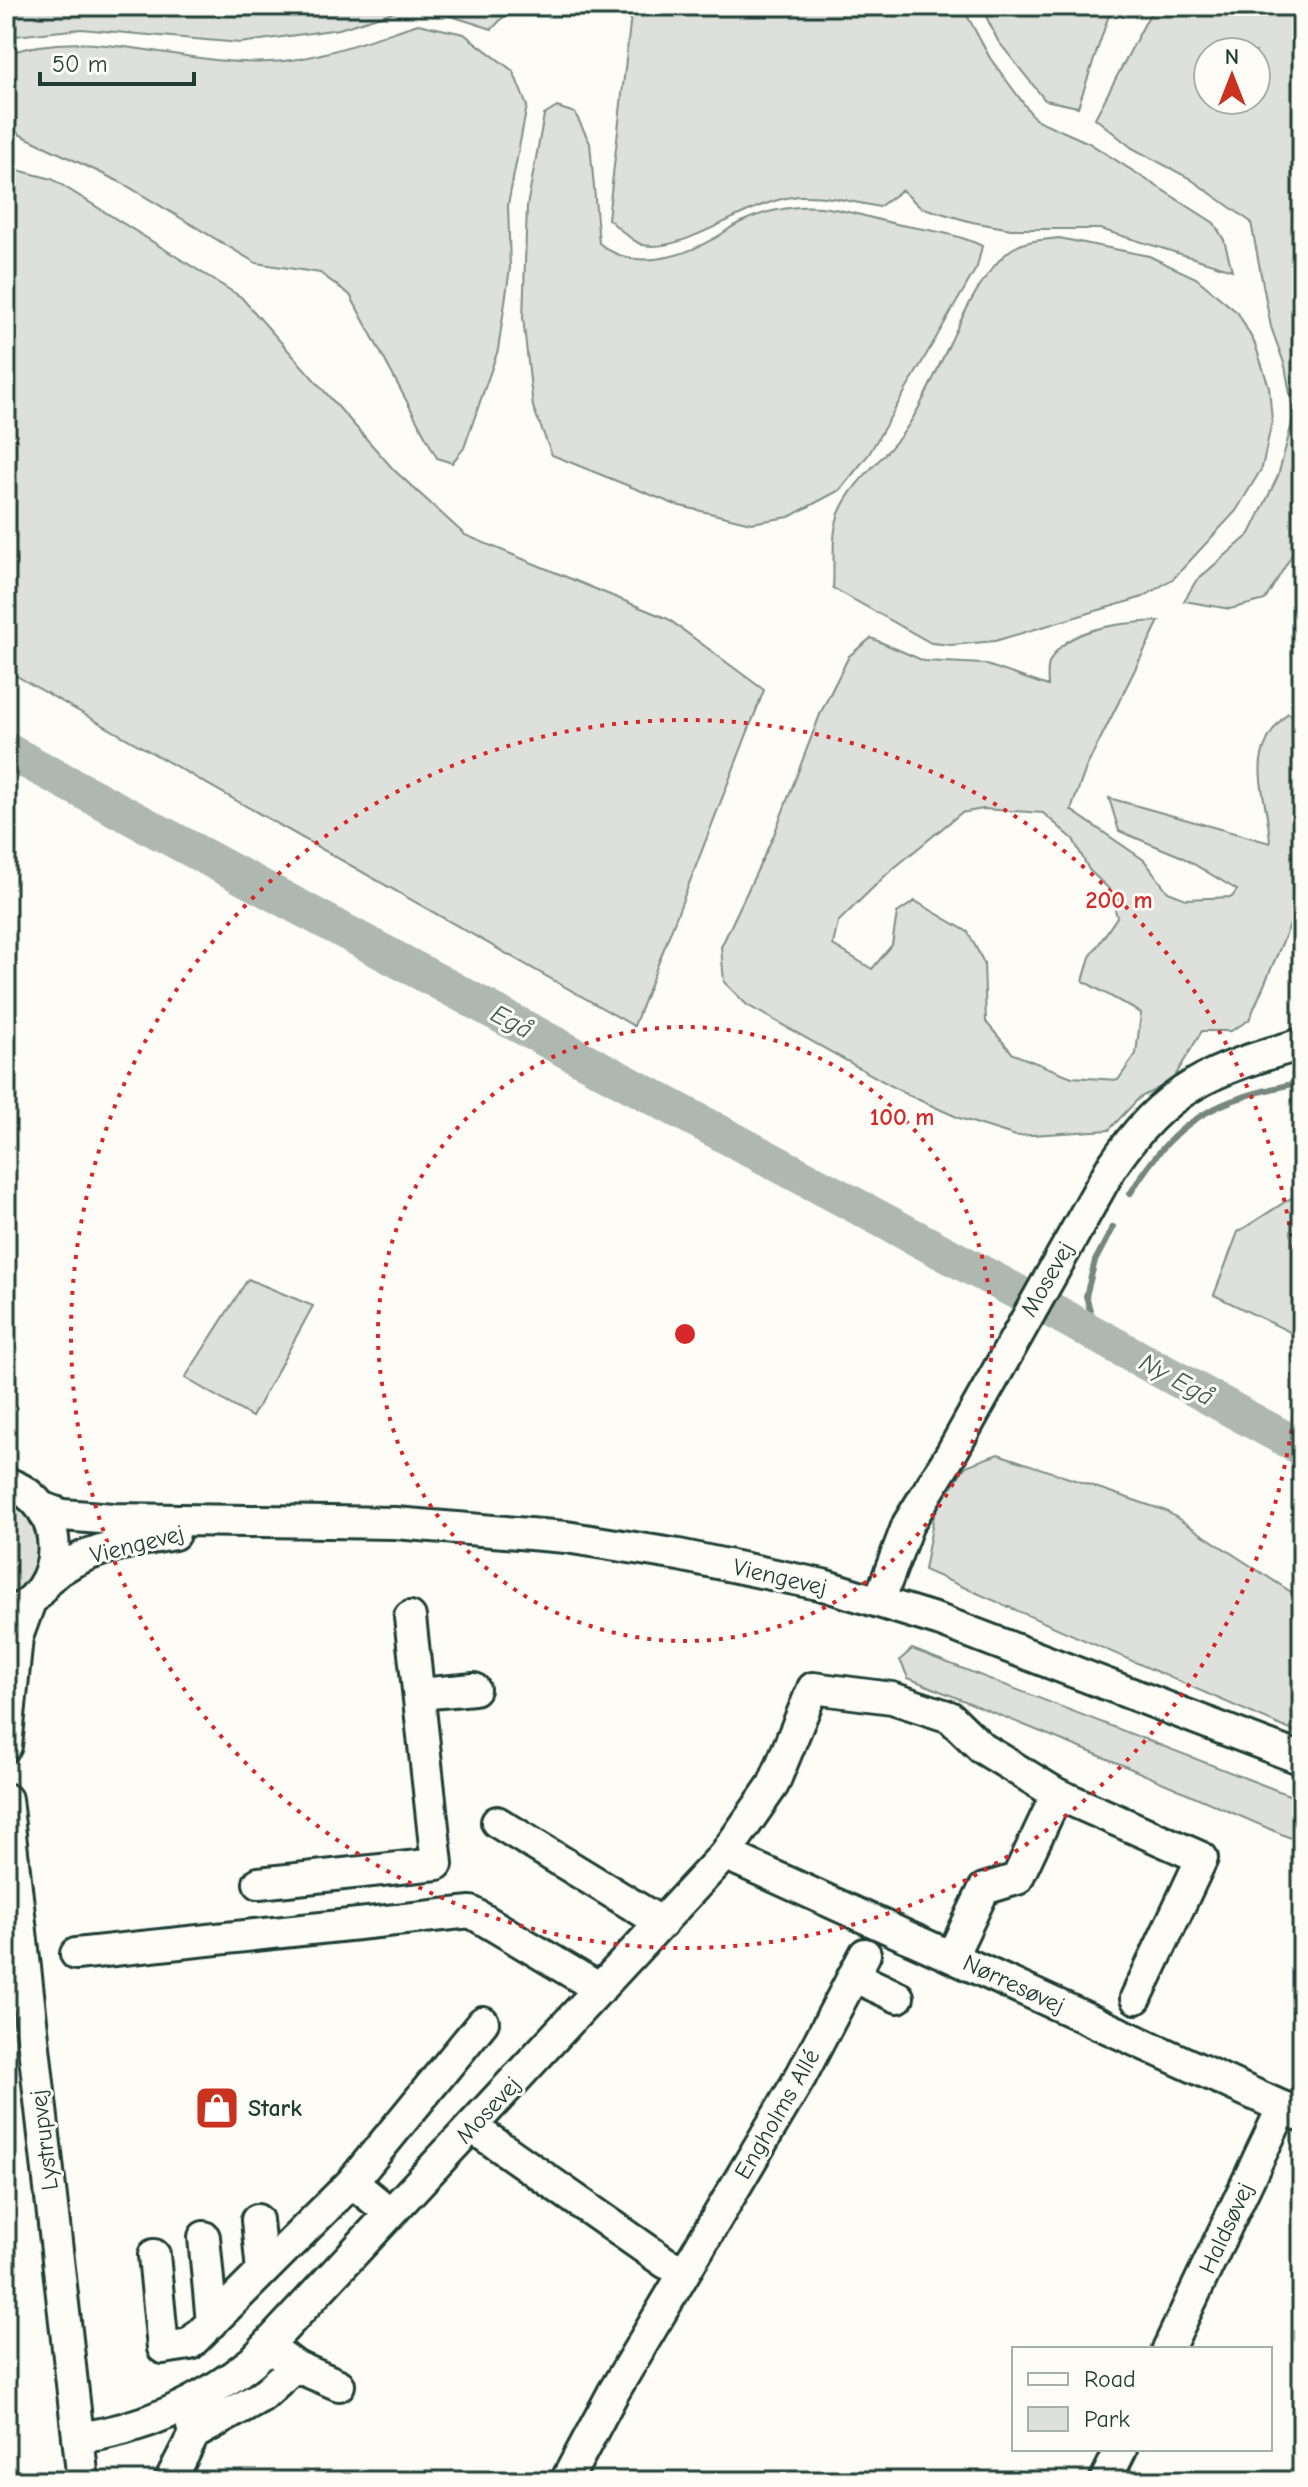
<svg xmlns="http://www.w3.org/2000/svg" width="1308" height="2487" viewBox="0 0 1308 2487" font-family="'Comic Neue',sans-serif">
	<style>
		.green { fill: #dde0db; stroke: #7e8e88; stroke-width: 2; fill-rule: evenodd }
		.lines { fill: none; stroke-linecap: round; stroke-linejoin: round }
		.stream { stroke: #75877f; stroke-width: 6 }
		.river { stroke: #aeb8b1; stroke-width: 36 }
		.minor-casing { stroke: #1f3d34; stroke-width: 36 }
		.minor { stroke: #fdfcf7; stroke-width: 30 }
		.ring { fill: none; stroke: #d62828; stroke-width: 4; stroke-dasharray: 4 8 }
		.labels { text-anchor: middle; stroke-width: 6; stroke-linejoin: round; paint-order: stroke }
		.street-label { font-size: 24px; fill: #1f3d34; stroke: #fdfcf7 }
		.poi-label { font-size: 24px; font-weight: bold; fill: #1f3d34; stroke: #fdfcf7; text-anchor: start }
		.water-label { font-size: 26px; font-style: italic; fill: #435c53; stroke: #fdfcf7 }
		.centre { fill: #d62828; stroke: #fdfcf7; stroke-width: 4 }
		.ring-label { font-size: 24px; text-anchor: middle; font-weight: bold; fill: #d62828; stroke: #fdfcf7; stroke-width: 6; stroke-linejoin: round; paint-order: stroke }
	</style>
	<rect width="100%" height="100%" fill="#fdfcf7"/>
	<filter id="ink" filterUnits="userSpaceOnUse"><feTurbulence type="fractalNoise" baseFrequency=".0125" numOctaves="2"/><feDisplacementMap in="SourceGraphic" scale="16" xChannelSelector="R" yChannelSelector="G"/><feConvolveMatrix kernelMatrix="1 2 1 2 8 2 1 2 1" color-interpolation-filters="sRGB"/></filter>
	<g filter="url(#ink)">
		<!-- green -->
		<path class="green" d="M6 6H514L492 29 426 8 400 10 339 29 240 43 81 29 6 37Z
			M632 6H962L990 58 1035 119 1089 143 1214 223 1224 240 1232 270 1100 229H1011L972 222 920 207 902 190 879 207C854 202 826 195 800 196 748 199 686 254 643 245 632 242 617 226 608 219Z
			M981 6H1112L1078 107 1045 100 998 41Z
			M1154 6H1292L1302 10V538L1265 600 1230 609 1184 601 1196 581 1250 534 1278 476 1294 416 1285 366 1271 327 1251 222 1189 178 1132 148 1095 118ZM1208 52H1256V100H1208Z
			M418 24 464 34 513 71 527 106 508 205 510 268 498 350 464 448 452 463 437 458 350 295 320 273 256 263 122 183 6 128V54C94 24 181 67 271 62 317 60 374 38 418 24Z
			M557 107 575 113 590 143 599 243C632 271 678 259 713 239 722 235 730 227 739 223 756 214 778 209 798 207 828 204 859 215 888 222 920 230 951 231 982 246L977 267 869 454 840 490 789 517 751 523 676 505 552 455 533 407 523 318 527 206 544 115Z
			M6 167 52 179 241 297 394 470 465 535 668 619 764 690 634 1026 6 670Z
			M1059 238 1149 256 1196 278 1238 313 1255 344 1269 387 1272 421 1262 468 1236 511 1174 578 1143 597 995 641 952 645 931 643 833 588C835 563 830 531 841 509 855 479 884 459 903 433 939 384 965 283 1012 249 1026 240 1043 240 1059 238Z
			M1159 621 1086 768 1071 810 1144 860 1168 892 1186 899 1232 897 1237 890 1180 856 1119 831 1109 798 1270 843C1268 790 1241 758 1288 713L1302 720V897L1249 1020 1231 1031H1202L1172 1081 1139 1098 1109 1130 1016 1136 959 1118 906 1094 747 1005 724 982 721 947 773 837 821 712 849 656 871 638 924 661 984 664 1048 686C1048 678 1046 668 1050 661 1067 626 1124 623 1159 621ZM983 809 1043 813 1073 839 1089 870 1110 890 1117 917 1090 957 1083 981 1141 1013 1136 1054 1118 1080 1072 1077 1013 1054 986 1022 984 963 968 932 915 901 897 913 892 945 872 969 833 945 838 922 888 873 961 813Z
			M1302 1191V1338L1214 1295 1238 1232Z
			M248 1279 313 1306 252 1417 185 1378Z
			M998 1454 1166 1511 1302 1599V1735L924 1570 935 1510 966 1466Z
			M6 1495 17 1500 41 1531 39 1575 6 1604Z
			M912 1649 1302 1800V1843L1120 1764 908 1678 900 1660Z"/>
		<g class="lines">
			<!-- stream -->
			<path class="stream" d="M1130 1194C1177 1116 1216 1100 1302 1082
				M1097 1335 1086 1296 1095 1261 1113 1227"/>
			<!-- river -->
			<path class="river" d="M6 750 1017 1292
				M1051 1310 1302 1448"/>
			<!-- minor casing -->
			<g class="minor-casing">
				<path id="minor" d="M6 1483C71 1503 68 1594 6 1615
					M41 1507 63 1515 113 1519 395 1523 566 1537 679 1555 823 1585 941 1621 1302 1759
					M48 1579C83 1548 130 1542 174 1534
					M879 1601 908 1524 951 1454 1111 1168C1165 1087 1211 1070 1302 1044
					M419 1694 474 1689
					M6 1746 17 1637 29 1604
					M6 1799 83 2481
					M497 1822 662 1923
					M725 1854 1302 2116
					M259 1883 437 1864 410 1617
					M76 1954 471 1912 600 1989
					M952 1956 984 1889 1017 1879 1057 1794
					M853 1976 898 1997
					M472 2127 666 2263 685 2271
					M352 2182 483 2022
					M257 2220 262 2272
					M204 2237 212 2323
					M154 2255 163 2348 190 2344 352 2182 390 2213
					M1168 2349 1283 2107
					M279 2354 295 2366 339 2385
					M194 2434 262 2396 295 2366
					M78 2438C145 2429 201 2403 253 2361L725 1854 773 1785 813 1688 892 1698 950 1717 982 1748 1057 1794 1202 1858 1136 1998
					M170 2481 194 2434 189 2413
					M566 2481 613 2393 801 2076 865 1954
					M1105 2481 1121 2449"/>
			</g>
			<!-- minor -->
			<use href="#minor" class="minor"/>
		</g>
	</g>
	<!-- distance rings -->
	<g class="ring">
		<circle cx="685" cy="1334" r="307"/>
		<circle cx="685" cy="1334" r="614"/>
	</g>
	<!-- icons -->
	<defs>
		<g id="shop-square" transform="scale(2.3)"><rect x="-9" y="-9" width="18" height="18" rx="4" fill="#c8321e" stroke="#fdfcf7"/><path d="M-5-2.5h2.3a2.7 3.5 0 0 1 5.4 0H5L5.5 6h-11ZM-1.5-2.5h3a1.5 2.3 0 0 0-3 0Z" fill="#fff"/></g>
	</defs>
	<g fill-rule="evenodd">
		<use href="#shop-square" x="217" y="2108"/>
	</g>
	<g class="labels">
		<!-- street labels -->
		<g class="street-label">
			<text transform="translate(1047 1279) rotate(-60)" y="8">Mosevej</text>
			<text transform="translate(137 1544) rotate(-14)" y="8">Viengevej</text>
			<text transform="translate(780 1577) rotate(13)" y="8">Viengevej</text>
			<text transform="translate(1014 1984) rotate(25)" y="8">Nørresøvej</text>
			<text transform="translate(488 2110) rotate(-47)" y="8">Mosevej</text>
			<text transform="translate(777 2114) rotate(-60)" y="8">Engholms Allé</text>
			<text transform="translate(44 2140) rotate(-97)" y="8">Lystrupvej</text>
			<text transform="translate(1226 2228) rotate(-65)" y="8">Haldsøvej</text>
		</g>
		<!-- poi labels -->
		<g class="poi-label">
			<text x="248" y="2116">Stark</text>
		</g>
		<!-- water labels -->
		<g class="water-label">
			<text transform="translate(512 1021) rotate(28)" y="9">Egå</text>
			<text transform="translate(1177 1379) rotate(29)" y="9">Ny Egå</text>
		</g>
	</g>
	<circle cx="685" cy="1334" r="12" class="centre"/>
	<g class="ring-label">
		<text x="1119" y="908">200 m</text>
		<text x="902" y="1125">100 m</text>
	</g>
	<!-- margin -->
	<rect width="1308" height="2487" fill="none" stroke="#fdfcf7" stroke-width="32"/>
	<rect x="16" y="16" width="1276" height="2455" fill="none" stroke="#1f3d34" stroke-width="3" filter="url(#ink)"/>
	<!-- legend -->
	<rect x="1012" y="2347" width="260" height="104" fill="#fdfcf7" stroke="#a4b0a9" stroke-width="2"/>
	<rect x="1028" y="2373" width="40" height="12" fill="#fdfcf7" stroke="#a4b0a9" stroke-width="2"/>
	<text x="1084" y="2387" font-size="24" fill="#1f3d34">Road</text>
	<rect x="1028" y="2407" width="40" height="24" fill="#dde0db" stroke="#a4b0a9" stroke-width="2"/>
	<text x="1084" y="2427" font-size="24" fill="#1f3d34">Park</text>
	<!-- north arrow -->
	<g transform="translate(1232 76)"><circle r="38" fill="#fdfcf7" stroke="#a4b0a9" stroke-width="2"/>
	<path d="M0-6L14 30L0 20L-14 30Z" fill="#c8321e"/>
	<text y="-12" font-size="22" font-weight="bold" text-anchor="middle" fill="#1f3d34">N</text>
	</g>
	<!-- scale -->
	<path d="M40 72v12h154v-12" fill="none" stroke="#1f3d34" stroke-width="4"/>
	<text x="52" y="72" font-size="24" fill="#1f3d34" stroke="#fdfcf7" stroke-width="6" paint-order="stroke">50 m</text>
</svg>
